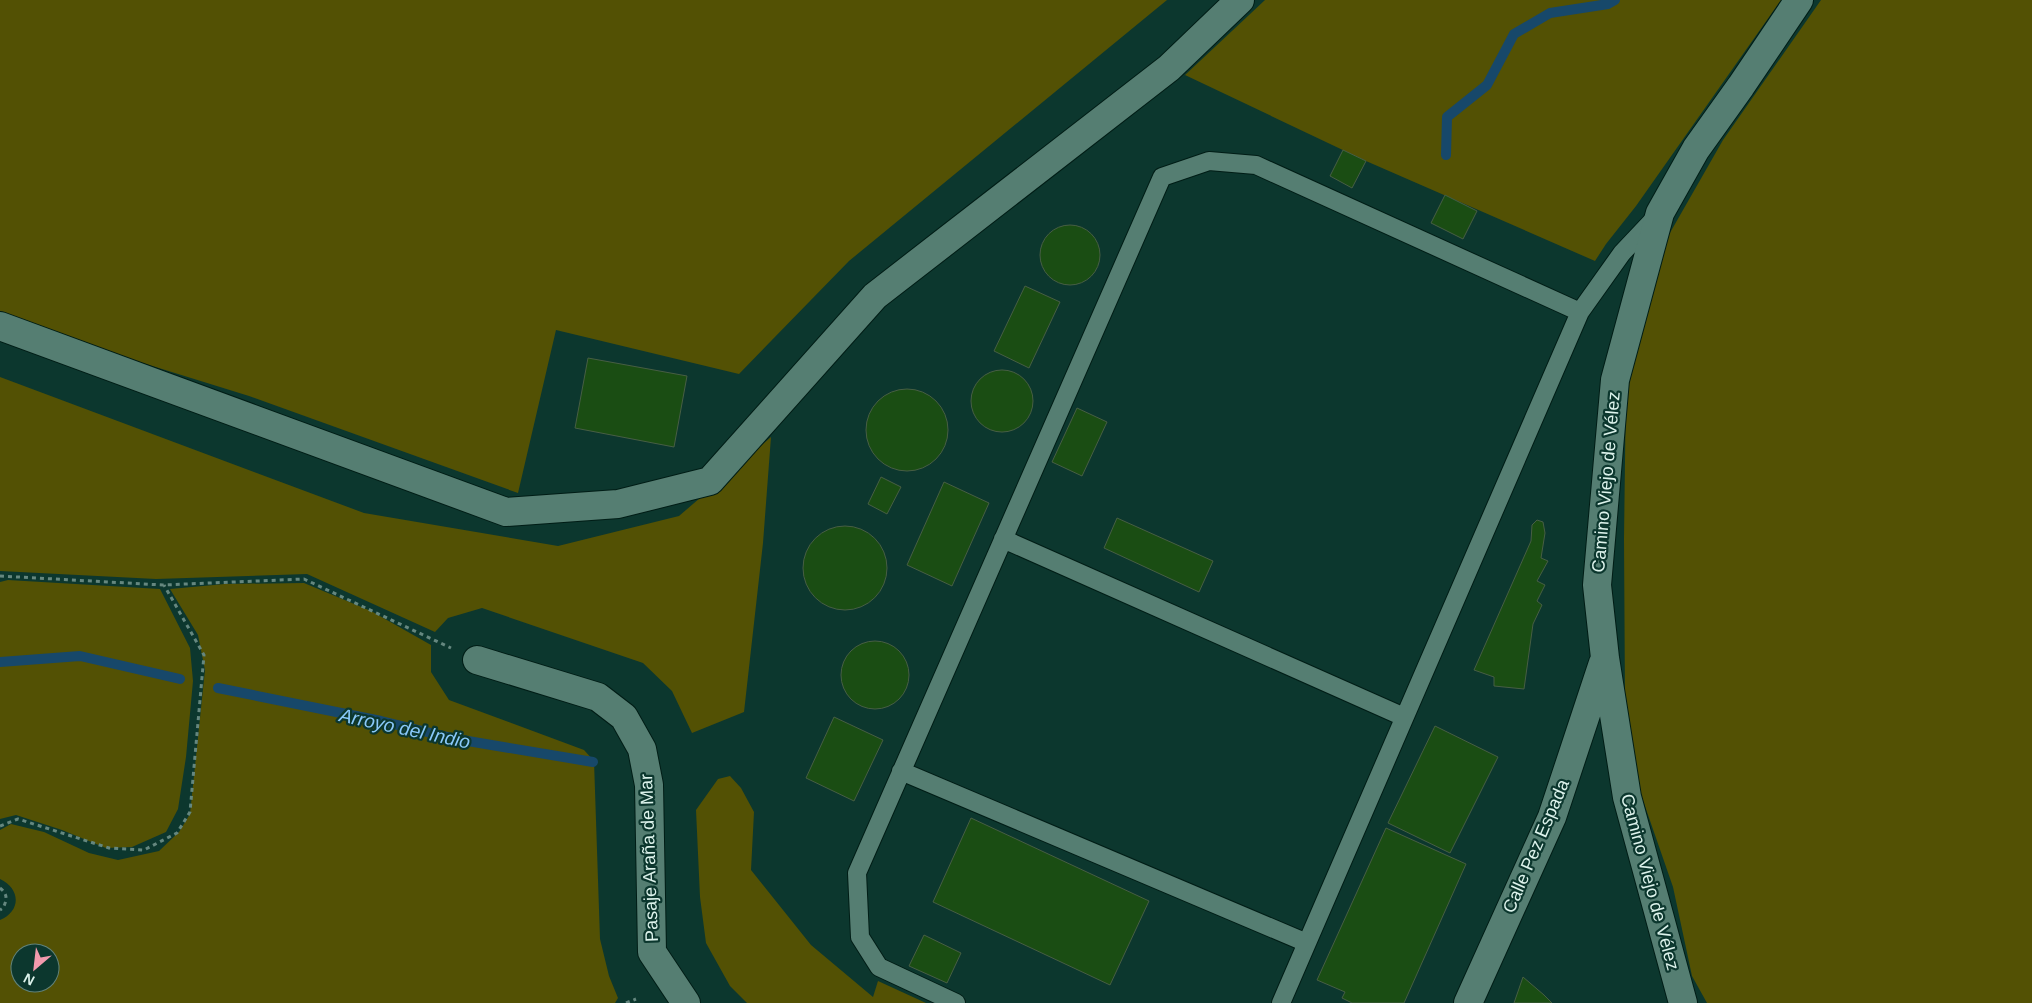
<svg xmlns="http://www.w3.org/2000/svg" width="2032" height="1003" viewBox="0 0 2032 1003" font-family="Helvetica,sans-serif">
	<style>
		.green { fill: #535104; fill-rule: evenodd }
		.lines { fill: none; stroke-linecap: round; stroke-linejoin: round }
		.stream { stroke: #17486a; stroke-width: 10 }
		.building { fill: #1a4d13; stroke: #475e44 }
		.service-casing { stroke: #001d16; stroke-width: 20 }
		.minor-casing { stroke: #001d16; stroke-width: 30 }
		.path { stroke: #65877f; stroke-width: 3; stroke-dasharray: 4 4; stroke-linecap: butt }
		.service { stroke: #557e72; stroke-width: 18 }
		.minor { stroke: #557e72; stroke-width: 28 }
		.labels { text-anchor: middle; stroke-width: 4.5; stroke-linejoin: round; paint-order: stroke }
		.street-label { font-size: 18px; fill: #ddf3ec; stroke: #0c372e }
		.water-label { font-size: 19px; font-style: italic; fill: #8ac9fa; stroke: #0c372e }
	</style>
	<rect width="100%" height="100%" fill="#0c372e"/>
	<!-- green -->
	<path class="green" d="M0 0H1167L849 261 739 374 556 330 518 493 249 396 46 333 0 312Z
		M1265 0H1781L1636 206 1606 244 1595 261 1366 161 1185 75Z
		M1821 0H2032V1003H1707L1692 976 1673 887 1638 786 1625 703 1624 539 1626 384 1663 245 1723 140Z
		M0 377 364 513 558 546 679 516 771 437 763 543 744 712 692 733 672 691 643 663 482 608 448 618 435 632 307 574 156 579 0 571Z
		M8 580 160 589 190 648 193 681 186 757 178 809 166 832 132 847 106 848 62 830 16 815 0 819V582Z
		M304 583 371 611 431 645V672L449 700 584 750 594 761 600 939 609 976 618 998 615 1003H0V920C21 911 21 889 0 879V830L11 824 44 832 89 853 118 860 159 851 179 832 190 814 205 670 198 635 170 589 225 584ZM20 953H50V983H20Z
		M730 776 741 788 754 812 751 870 811 945 873 997 878 981 926 1003H747L730 986 706 943 700 897 696 810 718 779Z"/>
	<g class="lines">
		<!-- stream -->
		<path class="stream" d="M1446 155 1447 117 1487 85 1514 34 1550 13 1608 4 1615 0
			M0 662 80 656 180 679
			M218 688 381 721 456 739 593 762"/>
	</g>
	<!-- building -->
	<path class="building" d="M1343 150 1366 161 1352 188 1330 176Z
		M1445 195 1477 211 1463 239 1431 223Z
		M1040 255a30 30 0 1 1 60 0a30 30 0 1 1-60 0Z
		M1025 286 1060 302 1029 368 994 351Z
		M588 358 687 376 674 447 575 428Z
		M971 401a31 31 0 1 1 62 0a31 31 0 1 1-62 0Z
		M866 430a41 41 0 1 1 82 0a41 41 0 1 1-82 0Z
		M1077 408 1107 422 1082 476 1052 462Z
		M881 477 901 487 887 514 868 504Z
		M944 482 989 503 952 586 907 565Z
		M1117 518 1213 561 1199 592 1104 548Z
		M1537 520 1543 522 1545 533 1541 558 1548 561 1537 581 1545 585 1537 601 1542 605 1533 624 1524 689 1494 686V677L1474 670 1531 541 1532 525Z
		M803 568a42 42 0 1 1 84 0a42 42 0 1 1-84 0Z
		M841 675a34 34 0 1 1 68 0a34 34 0 1 1-68 0Z
		M834 717 883 740 854 801 806 778Z
		M1435 726 1498 757 1450 853 1388 823Z
		M971 818 1149 901 1110 985 933 902Z
		M1386 828 1466 864 1404 1003H1352L1342 998 1345 992 1317 980Z
		M924 935 961 953 947 983 909 966Z
		M1523 977 1544 995 1552 1003H1514Z"/>
	<g class="lines">
		<!-- service casing -->
		<g class="service-casing">
			<path id="service" d="M1003 539 1404 717
				M901 771 1307 943
				M956 1003 879 967 860 937 857 873 1162 177 1209 161 1256 165 1580 312
				M1281 1003 1580 312 1622 253 1656 217"/>
		</g>
		<!-- minor casing -->
		<g class="minor-casing">
			<path id="minor" d="M0 326 506 512 618 504 710 481 875 296 1169 68 1240 0
				M477 660 598 697 624 717 642 749 649 785 652 952 686 1003
				M1468 1003 1552 817 1603 663
				M1683 1003 1627 797 1605 658 1597 585 1615 380 1660 213 1696 149 1741 86 1799 0"/>
		</g>
		<!-- path -->
		<path class="path" d="M0 576 163 585 304 579 451 648
			M0 826 18 819 109 848 144 850 177 833 190 812 204 655 164 585
			M0 888C8 894 7 900 3 908L0 910
			M626 1003 636 999"/>
		<!-- service -->
		<use href="#service" class="service"/>
		<!-- minor -->
		<use href="#minor" class="minor"/>
	</g>
	<g class="labels">
		<!-- street labels -->
		<g class="street-label">
			<text transform="translate(1606 482) rotate(-85)" y="6">Camino Viejo de Vélez</text>
			<text transform="translate(1536 846) rotate(-67)" y="6">Calle Pez Espada</text>
			<text transform="translate(649 858) rotate(-92)" y="6">Pasaje Araña de Mar</text>
			<text transform="translate(1650 882) rotate(75)" y="6">Camino Viejo de Vélez</text>
		</g>
		<!-- water labels -->
		<g class="water-label">
			<text transform="translate(405 728) rotate(12)" y="7">Arroyo del Indio</text>
		</g>
	</g>
	<!-- north arrow -->
	<g transform="translate(35 968) rotate(208)"><circle r="24" fill="#0c372e" stroke="#60827a"/>
	<path d="M0-4L9 19L0 12L-9 19Z" fill="#f29aad"/>
	<text y="-8" font-size="14" font-weight="bold" text-anchor="middle" fill="#ddf3ec">N</text>
	</g>
</svg>
